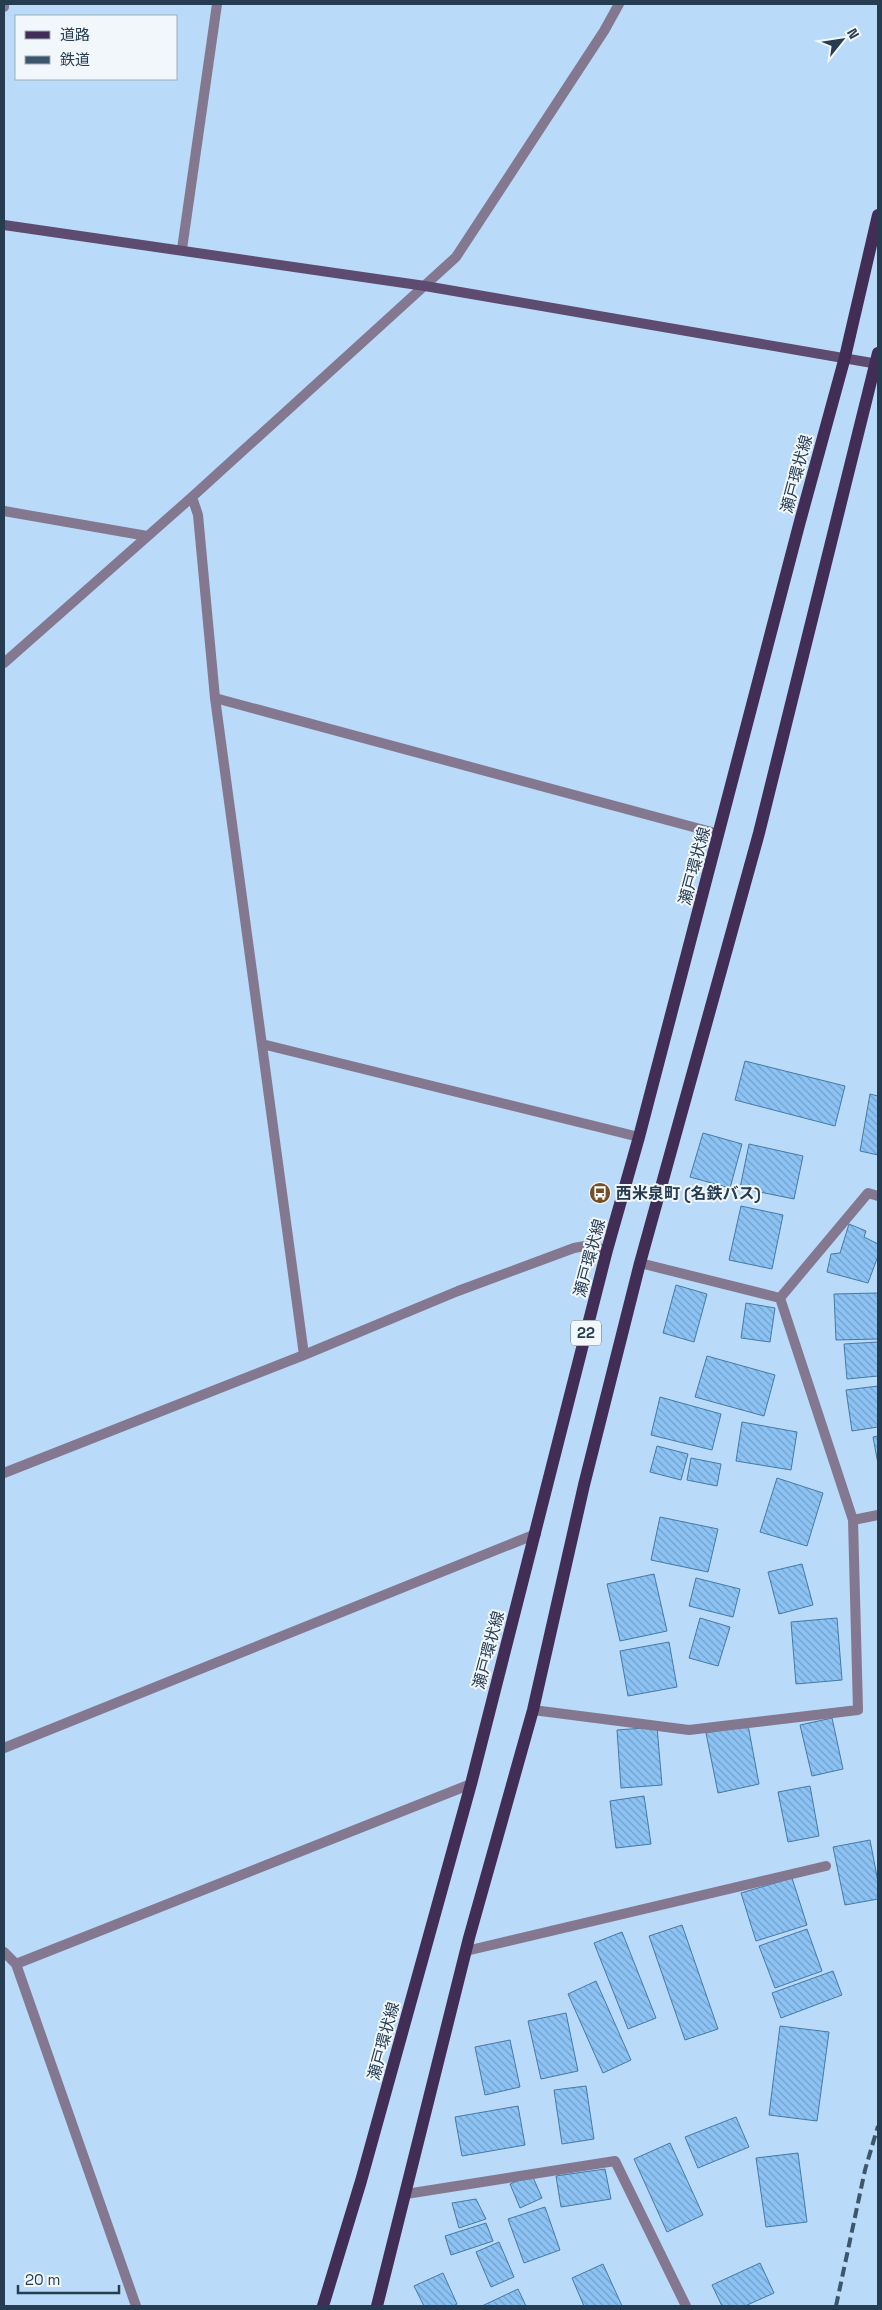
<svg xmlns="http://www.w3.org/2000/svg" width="882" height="2310" viewBox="0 0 882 2310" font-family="'Space Grotesk','Noto Sans JP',sans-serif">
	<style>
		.building { fill: url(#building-back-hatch); stroke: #4579a6 }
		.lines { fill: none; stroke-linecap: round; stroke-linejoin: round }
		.street { stroke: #847891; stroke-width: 10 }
		.secondary { stroke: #5d4c70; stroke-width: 10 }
		.primary { stroke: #422d57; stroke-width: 12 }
		.rail { stroke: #3e566c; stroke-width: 4; stroke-dasharray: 10 5; stroke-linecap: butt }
		.labels { text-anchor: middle; stroke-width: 4; stroke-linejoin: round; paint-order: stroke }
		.shield { fill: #f2f7fc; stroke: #637584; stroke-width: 1 }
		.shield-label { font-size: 15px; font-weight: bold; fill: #263d51 }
		.street-label { font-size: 16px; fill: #263d51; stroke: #f2f7fc }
		.poi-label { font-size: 16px; font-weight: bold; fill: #263d51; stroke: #f2f7fc; text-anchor: start }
	</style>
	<defs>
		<pattern id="building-back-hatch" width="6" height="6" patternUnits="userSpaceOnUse" patternTransform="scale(1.25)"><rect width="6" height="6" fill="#8cc3f4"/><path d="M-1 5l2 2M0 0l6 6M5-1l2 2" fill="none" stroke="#72a0c8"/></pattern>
	</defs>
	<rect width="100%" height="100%" fill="#b9daf8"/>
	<!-- building -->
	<path class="building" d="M745 1061 845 1086 835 1126 735 1100Z
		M870 1094 878 1096V1155L860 1151Z
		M703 1133 742 1144 730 1188 690 1177Z
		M749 1144 803 1156 794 1199 740 1188Z
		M741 1206 783 1215 772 1269 729 1260Z
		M849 1224 866 1231 864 1237 878 1244V1256L868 1283 827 1272 831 1254 840 1253Z
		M676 1285 707 1294 694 1342 663 1333Z
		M878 1293V1339L836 1340 834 1294Z
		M746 1303 775 1308 770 1342 741 1338Z
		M878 1342V1376L847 1379 844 1344Z
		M707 1356 775 1375 764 1416 695 1397Z
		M878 1386V1427L852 1431 846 1390Z
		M660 1397 721 1414 712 1450 651 1435Z
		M742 1422 797 1432 791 1470 736 1461Z
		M878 1436V1464L873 1437Z
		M657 1446 688 1454 681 1480 650 1472Z
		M691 1458 721 1464 717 1486 687 1480Z
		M777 1478 823 1493 807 1546 760 1532Z
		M660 1517 718 1529 708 1572 651 1560Z
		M802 1564 813 1605 779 1614 768 1572Z
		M654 1574 667 1631 620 1641 607 1584Z
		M696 1578 740 1589 733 1617 689 1606Z
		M700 1618 730 1627 718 1666 689 1658Z
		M837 1618 842 1680 796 1684 791 1622Z
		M669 1642 677 1687 628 1696 620 1651Z
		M832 1718 843 1769 812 1776 800 1725Z
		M748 1725 759 1784 718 1793 706 1733Z
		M657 1727 662 1785 621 1788 617 1730Z
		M810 1786 819 1836 788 1842 778 1792Z
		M644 1796 651 1844 616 1848 610 1801Z
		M870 1840 878 1882V1899L845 1905 833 1847Z
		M792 1878 807 1925 756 1941 741 1893Z
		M682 1925 718 2029 685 2040 649 1936Z
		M807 1929 822 1971 775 1988 759 1946Z
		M622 1932 656 2018 628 2029 594 1943Z
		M833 1971 842 1995 781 2018 772 1993Z
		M596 1981 631 2060 603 2073 568 1994Z
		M566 2013 578 2071 541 2079 528 2021Z
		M780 2026 829 2032 817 2121 769 2115Z
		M510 2040 520 2087 485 2095 475 2047Z
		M586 2086 594 2139 562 2144 554 2090Z
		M518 2106 525 2145 462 2156 455 2117Z
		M736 2117 749 2147 698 2168 685 2137Z
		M670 2143 703 2215 667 2232 634 2159Z
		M798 2153 807 2222 766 2227 756 2158Z
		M605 2169 611 2199 561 2207 556 2176Z
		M532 2175 542 2198 520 2208 510 2184Z
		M476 2199 486 2219 459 2228 452 2203Z
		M545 2207 560 2250 524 2263 508 2219Z
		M486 2223 493 2241 451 2255 445 2236Z
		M499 2242 514 2277 491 2287 476 2252Z
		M760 2263 774 2293 745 2306H722L712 2285Z
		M603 2264 622 2306H584L572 2278Z
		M443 2273 457 2304 453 2306H424L414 2286Z
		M518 2289 526 2306H482Z"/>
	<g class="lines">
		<!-- street -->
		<path class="street" d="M4 7V4
			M182 249 217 4
			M192 497 198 515 215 698 304 1355
			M4 511 147 536
			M4 663 192 497 456 257 604 31 619 4
			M215 698 719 834
			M262 1044 639 1137
			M878 1196 868 1193 780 1298 853 1520 878 1515
			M640 1263 780 1298
			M4 1473 304 1355 458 1291 574 1248 585 1246 607 1250
			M533 1710 689 1730 858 1710 853 1520
			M4 1748 536 1534
			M466 1951 826 1866
			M4 1952 16 1964 136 2306
			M16 1964 471 1784
			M406 2194 615 2161 686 2306"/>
		<!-- secondary -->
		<path class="secondary" d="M4 225 425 286 878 364"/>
		<!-- primary -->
		<path class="primary" d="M323 2306 361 2181 471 1784 607 1250 639 1137 799 525 845 357 878 215
			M377 2306 469 1938 533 1710 584 1485 640 1263 759 833 878 353"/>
		<!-- rail -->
		<path class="rail" d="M836 2306 865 2170 878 2126"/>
	</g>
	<!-- icons -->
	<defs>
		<g id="bus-disc" transform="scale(1.125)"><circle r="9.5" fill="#74502a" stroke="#f2f7fc"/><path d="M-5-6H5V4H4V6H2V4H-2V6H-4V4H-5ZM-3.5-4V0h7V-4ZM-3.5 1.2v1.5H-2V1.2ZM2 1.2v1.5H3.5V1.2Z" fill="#fff"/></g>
	</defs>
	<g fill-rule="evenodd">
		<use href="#bus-disc" x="600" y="1193"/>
	</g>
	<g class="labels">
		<!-- shield labels -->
		<rect class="shield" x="571" y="1320.5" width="30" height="25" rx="4"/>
		<g class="shield-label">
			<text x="586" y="1338">22</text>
		</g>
		<!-- street labels -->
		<g class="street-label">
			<text transform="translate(796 474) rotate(-75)" y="6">瀬戸環状線</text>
			<text transform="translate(694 866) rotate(-75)" y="6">瀬戸環状線</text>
			<text transform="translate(589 1258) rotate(-75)" y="6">瀬戸環状線</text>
			<text transform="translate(488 1650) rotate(-75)" y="6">瀬戸環状線</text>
			<text transform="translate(383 2041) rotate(-75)" y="6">瀬戸環状線</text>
		</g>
		<!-- poi labels -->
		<g class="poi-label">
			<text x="616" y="1199">西米泉町 (名鉄バス)</text>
		</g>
	</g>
	<!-- border -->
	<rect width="882" height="2310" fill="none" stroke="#263d51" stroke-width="10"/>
	<!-- legend -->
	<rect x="15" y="15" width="162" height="65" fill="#f2f7fc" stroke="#a0adb8"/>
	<rect x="25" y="31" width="25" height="8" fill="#422d57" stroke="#a0adb8"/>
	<text x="60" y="40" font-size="15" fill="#263d51">道路</text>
	<rect x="25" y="56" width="25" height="8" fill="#3e566c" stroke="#a0adb8"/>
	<text x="60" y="65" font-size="15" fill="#263d51">鉄道</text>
	<!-- north arrow -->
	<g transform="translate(842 40) rotate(60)" stroke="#f2f7fc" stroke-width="4" paint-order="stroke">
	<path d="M0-4L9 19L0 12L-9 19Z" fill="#263d51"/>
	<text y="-8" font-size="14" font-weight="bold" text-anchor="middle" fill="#263d51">N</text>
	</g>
	<!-- scale -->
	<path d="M18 2285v8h101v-8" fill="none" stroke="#263d51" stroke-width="2.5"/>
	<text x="25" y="2285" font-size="15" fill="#263d51" stroke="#f2f7fc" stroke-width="4" paint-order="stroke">20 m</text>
</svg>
